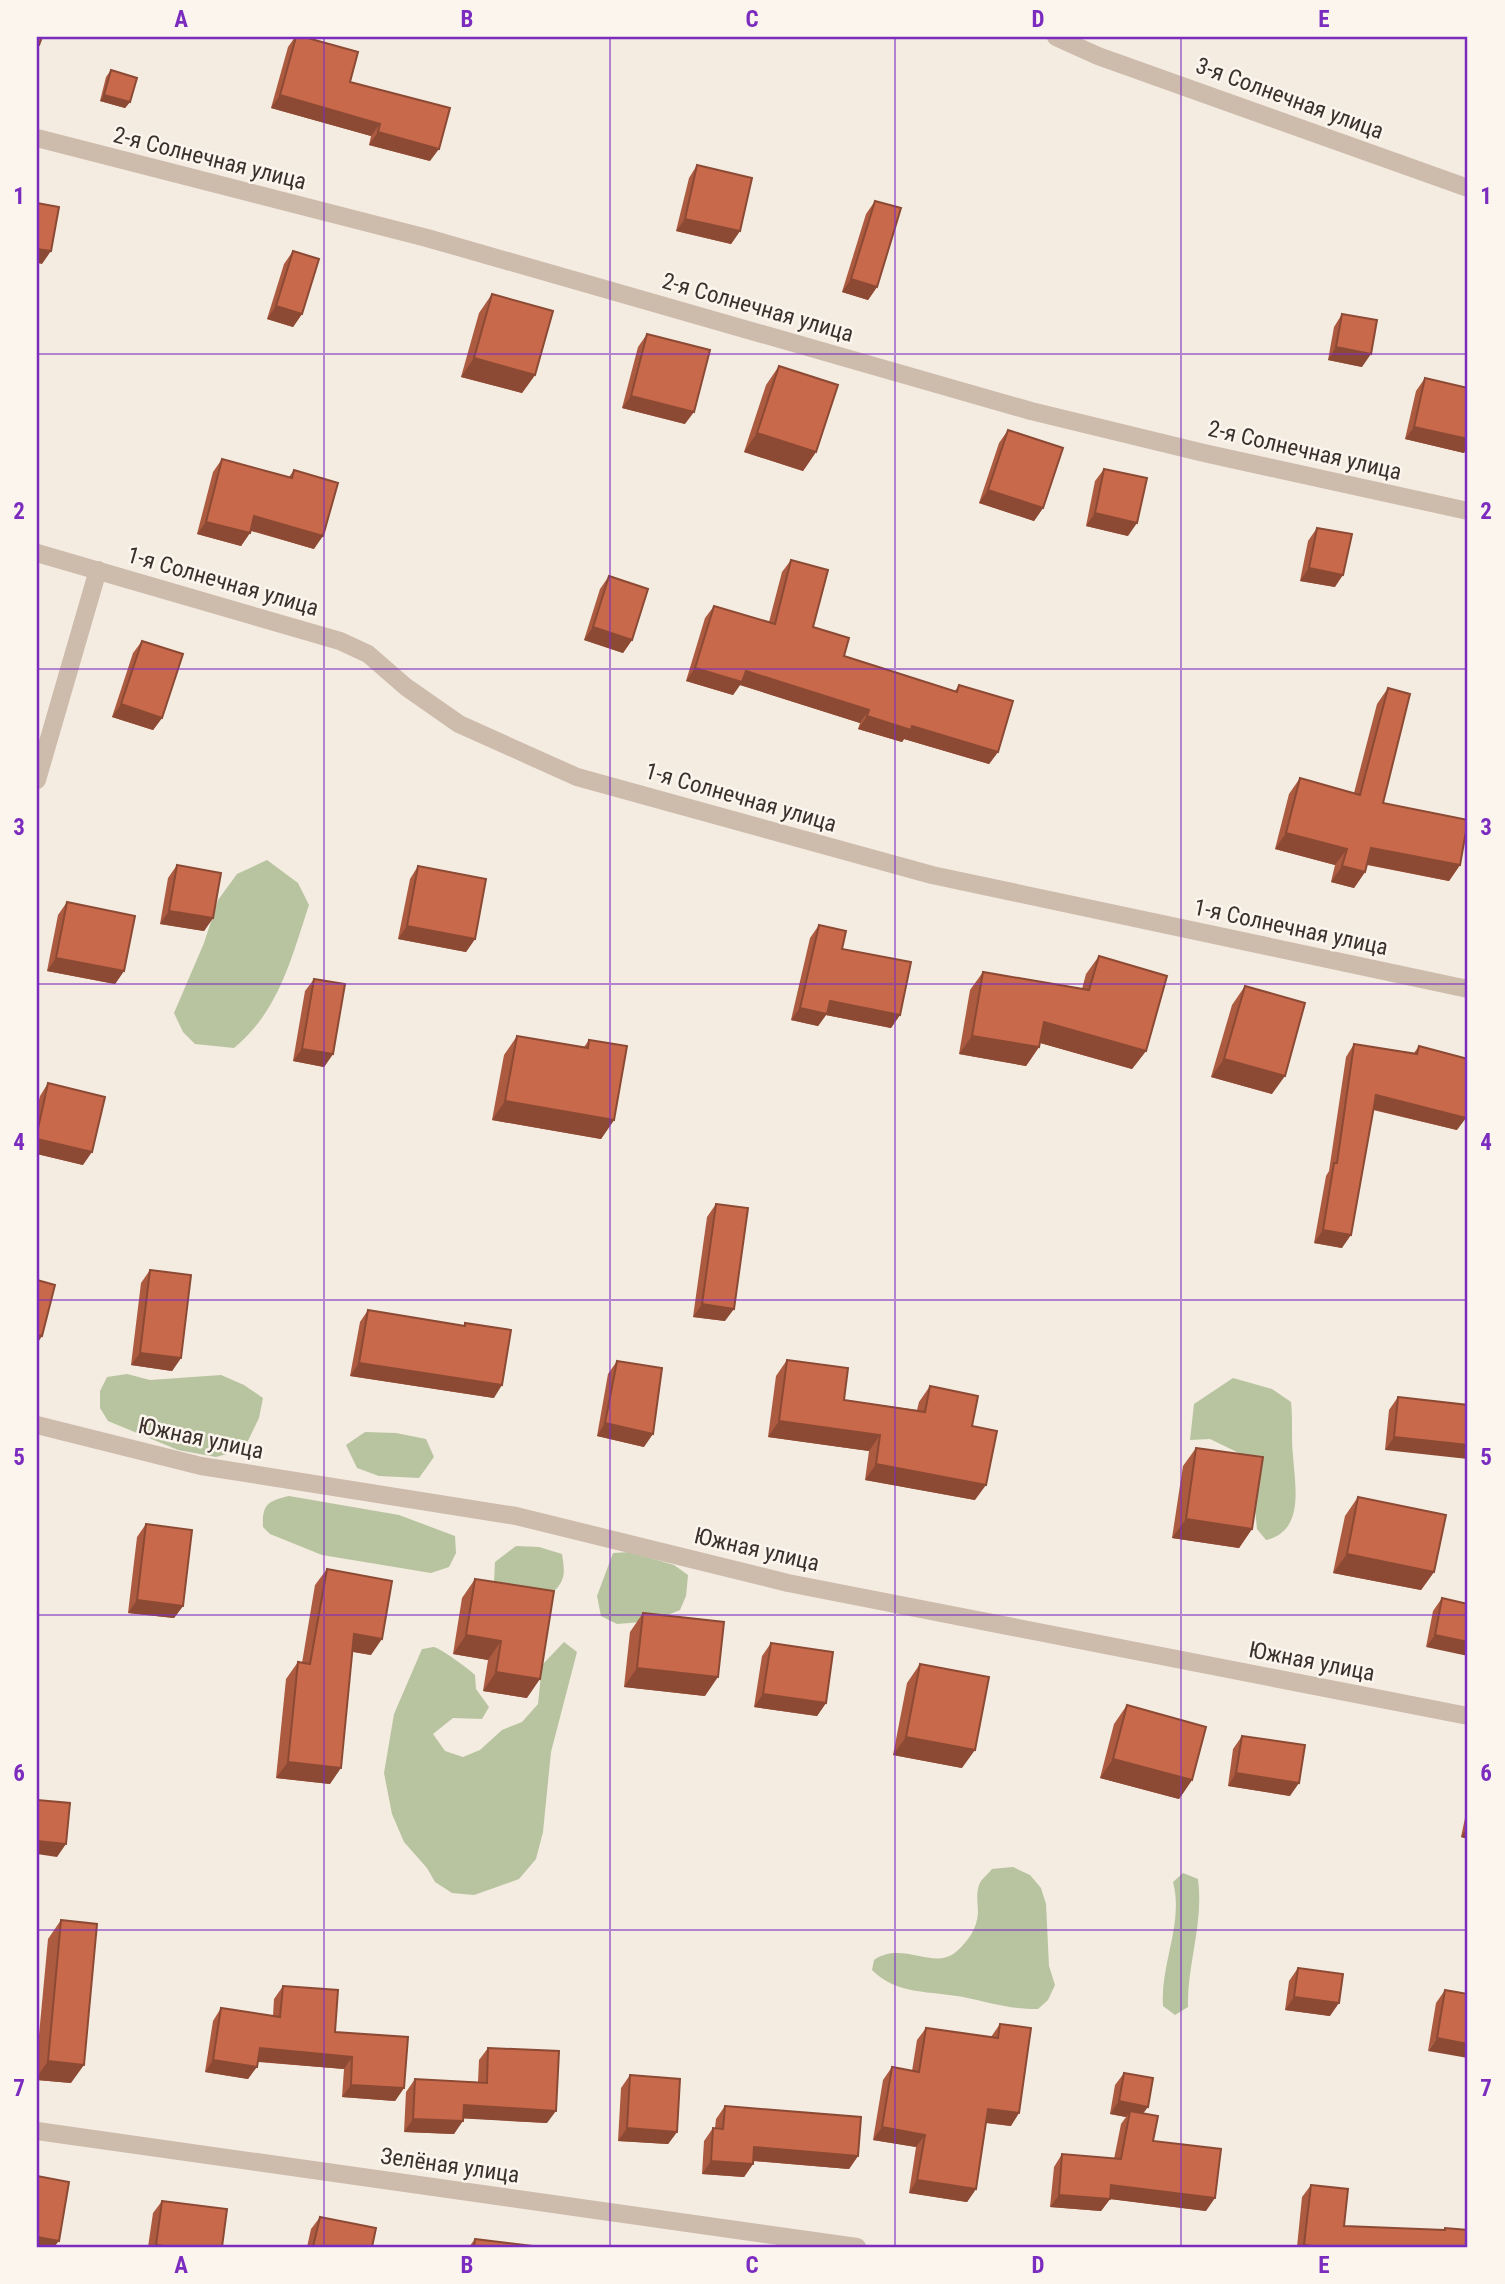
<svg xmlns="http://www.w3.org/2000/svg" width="1505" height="2284" viewBox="0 0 1505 2284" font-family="'Roboto Condensed',sans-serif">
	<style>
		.green { fill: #b8c4a0 }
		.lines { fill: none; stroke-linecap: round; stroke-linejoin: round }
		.minor { stroke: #cdbbac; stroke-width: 18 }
		.wall { fill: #ac5a40 }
		.shaded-wall { fill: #8c4a34 }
		.building { fill: #c8694b; stroke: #8c4a34; stroke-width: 2 }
		.grid { fill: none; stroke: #7b2cbf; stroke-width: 2; stroke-opacity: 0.55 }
		.labels { text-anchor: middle; stroke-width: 5; stroke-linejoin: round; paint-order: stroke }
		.street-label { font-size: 23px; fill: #3b302b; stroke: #fbf5ee }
		.neatline { fill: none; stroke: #7b2cbf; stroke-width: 2.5 }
		.grid-label { font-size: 23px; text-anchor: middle; font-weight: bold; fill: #7b2cbf }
	</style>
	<rect width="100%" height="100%" fill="#f4ebe1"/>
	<!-- green -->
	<path class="green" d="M267 860 298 883 309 905C291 959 279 1011 234 1048L195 1044 183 1032 174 1013 204 943 218 900 237 874Z
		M127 1374 150 1380 221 1375 244 1385 263 1398 259 1418 244 1449 216 1457 178 1450 108 1421 100 1408V1391L107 1377Z
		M1233 1378 1272 1389 1291 1402C1293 1420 1291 1438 1293 1456 1295 1486 1305 1531 1266 1540L1257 1529 1254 1499 1243 1455 1210 1439 1190 1440 1194 1404Z
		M365 1432 396 1433 426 1439 434 1457 419 1478 379 1476 357 1468 346 1445Z
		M289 1496 399 1515 455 1536 456 1553 449 1567 431 1573 322 1555 270 1534 263 1527C262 1504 268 1501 289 1496Z
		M516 1546 539 1547 562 1554C565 1573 566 1581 551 1594L507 1591 494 1582 495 1562Z
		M630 1552 674 1565 688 1575 686 1596 680 1610 653 1621 617 1624 601 1616 597 1596 613 1553Z
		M564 1642 577 1652 551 1752 543 1832 536 1859 519 1879 474 1895 452 1893 435 1882 427 1868 404 1842 392 1814 384 1773 394 1714 422 1649C424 1649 432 1647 434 1647 440 1648 469 1669 475 1675L476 1689 489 1707 482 1719 453 1718 433 1734 445 1751 463 1757 480 1750 502 1730 522 1722 538 1704 542 1665Z
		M1013 1867 1030 1875 1041 1888 1046 1904 1049 1966 1055 1985 1048 2000 1038 2009C1008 2009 992 2003 963 1997 932 1991 896 1995 872 1970L874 1960C903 1940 935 1972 957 1951 968 1941 977 1929 978 1913 978 1903 975 1891 981 1881 984 1877 989 1873 992 1869Z
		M1183 1873 1198 1879C1204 1923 1187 1964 1188 2007L1175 2015 1163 2006C1160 1964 1184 1924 1173 1882Z"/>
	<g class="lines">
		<!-- minor -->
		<path class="minor" d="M1056 37 1098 56 1468 188
			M37 138 427 238 1031 411 1204 453 1468 511
			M37 553 340 641 368 654 406 687 459 724 577 777 932 875 1468 989
			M37 780 98 570
			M37 1425 201 1466 516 1516 788 1583 1468 1716
			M37 2131 857 2247"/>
	</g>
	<!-- wall -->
	<path class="wall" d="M295 37H304L430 161 369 145 371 136 271 108 288 47Z
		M111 70 130 102 125 108 100 101 106 77Z
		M697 165 740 231 731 244 676 231 689 178Z
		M875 201 877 287 868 300 842 292 866 214Z
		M293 251 302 314 293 327 267 319 284 264Z
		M492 294 535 375 522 393 461 377 479 313Z
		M1342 314 1362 367 1328 360 1334 327Z
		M647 334 685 424 622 408 638 347Z
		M779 366 816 452 803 471 744 452 766 385Z
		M1425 378 1468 388V446L1464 453 1405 439 1416 391Z
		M1008 430 1043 508 1034 521 979 503 999 443Z
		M222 459 289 477 294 470 314 549 251 531 241 546 197 534 213 472Z
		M1104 469 1128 536 1086 526 1095 481Z
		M1317 528 1335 587 1300 581 1308 541Z
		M791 560 813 627 844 656 955 691 959 685 998 752 989 764 904 739 902 742 858 729 860 723 740 685 733 695 686 681 705 618 714 606 769 622 782 572Z
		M609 576 632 640 623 653 584 640 600 589Z
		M142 641 162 718 153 730 112 717 133 653Z
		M1388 688 1383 803 1460 865 1449 881 1367 865 1365 872 1354 888 1331 882 1335 865 1275 849 1289 794 1300 778 1354 793 1377 704Z
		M177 865 213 918 204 931 160 924 168 878Z
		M418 866 475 939 466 952 398 939 410 879Z
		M67 902 124 971 115 984 47 971 58 915Z
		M819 925 842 949 900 1015 891 1028 826 1015 818 1026 791 1020 810 938Z
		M1099 956 1146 1051 1132 1069 1040 1043 1039 1047 1026 1066 959 1054 970 990 983 972 1082 989 1086 974Z
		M314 979 333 1054 324 1067 293 1061 305 991Z
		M1245 986 1272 1094 1211 1077 1232 1005Z
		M517 1036 584 1047 589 1040 614 1120 601 1139 492 1120 504 1055Z
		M1354 1044 1414 1053 1419 1046 1457 1130 1373 1110 1342 1248 1314 1243 1326 1176 1329 1171 1346 1057Z
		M48 1083 83 1165 37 1154V1108L40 1096Z
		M716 1204 725 1321 693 1317 707 1217Z
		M150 1270 181 1358 172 1371 131 1365 141 1283Z
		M368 1310 463 1326 465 1323 494 1398 350 1376 360 1322Z
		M787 1360 844 1400 917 1410 919 1402 930 1386 972 1426 975 1500 865 1480 869 1451 768 1437 776 1376Z
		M617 1361 644 1447 597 1436 608 1374Z
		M1398 1397 1468 1405 1385 1450 1389 1410Z
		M1196 1448 1252 1529 1239 1548 1172 1538 1183 1466Z
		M1358 1497 1434 1572 1421 1590 1333 1573 1345 1516Z
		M146 1524 183 1606 174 1618 128 1613 137 1537Z
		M327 1569 371 1655 353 1652 330 1784 276 1778 286 1679 298 1662 302 1663 315 1585Z
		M475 1579 527 1698 483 1691 488 1660 453 1654 462 1598Z
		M1442 1598 1468 1604 1426 1647 1433 1611Z
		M643 1613 705 1696 624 1687 630 1632Z
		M771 1643 826 1703 817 1716 754 1707 762 1656Z
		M920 1664 962 1768 893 1755 907 1683Z
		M1127 1705 1192 1780 1179 1799 1100 1778 1114 1724Z
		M1242 1736 1290 1796 1228 1786 1233 1749Z
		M1468 1804V1839L1461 1837Z
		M61 1920 71 2083 37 2080V2056L48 1939Z
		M1298 1968 1330 2016 1285 2010 1289 1981Z
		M283 1986 335 2032 404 2088 395 2101 342 2097 344 2069 258 2062 248 2079 205 2072 213 2021 221 2008 273 2016 274 1999Z
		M1445 1990 1468 1994 1428 2051 1436 2003Z
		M1000 2024 1011 2126 986 2123 976 2189 967 2202 909 2193 916 2147 873 2140 883 2080 892 2067 912 2071 917 2040 926 2028 991 2037Z
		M488 2048 547 2123 463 2118 454 2134 404 2132 406 2092 415 2079 478 2082 479 2060Z
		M1124 2073 1143 2114 1153 2141 1206 2211 1110 2199 1101 2211 1050 2207 1054 2167 1062 2154 1114 2159 1121 2124 1126 2117 1110 2114 1115 2085Z
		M630 2075 677 2132 668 2144 618 2141 621 2088Z
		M725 2106 858 2156 849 2169 753 2161V2164L744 2177 702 2174 704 2141 713 2128H715L716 2119Z
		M1311 2185 1344 2226 1443 2230 1445 2228 1468 2247H1297L1302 2197Z
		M162 2201 222 2247H148L153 2213Z
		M320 2217 372 2247H307L311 2229Z
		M475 2239 541 2247H469Z"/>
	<!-- shaded-wall -->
	<path class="shaded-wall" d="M104 95 130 102 125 108 100 101Z
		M280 95 380 124 371 136 271 108Z
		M378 132 439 149 430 161 369 145Z
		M685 219 740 231 731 244 676 231Z
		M37 249 51 251 42 264 37 263Z
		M851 279 877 287 868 300 842 292Z
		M276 306 302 314 293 327 267 319Z
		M1336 347 1371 354 1362 367 1328 360Z
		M474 358 535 375 522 393 461 377Z
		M631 396 694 412 685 424 622 408Z
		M1414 427 1468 439V446L1464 453 1405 439Z
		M757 433 816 452 803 471 744 452Z
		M988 490 1043 508 1034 521 979 503Z
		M1095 513 1137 523 1128 536 1086 526Z
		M254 516 323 536 314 549 246 529Z
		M206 522 250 533 241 546 197 534Z
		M1309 568 1343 575 1335 587 1300 581Z
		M593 627 632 640 623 653 584 640Z
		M695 668 746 671 869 710 860 723 740 685 733 695 686 681Z
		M121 704 162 718 153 730 112 717Z
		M867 716 912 726 998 752 989 764 904 739 902 742 858 729Z
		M1286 833 1347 849 1335 865 1275 849Z
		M1371 848 1460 865 1449 881 1360 863Z
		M1342 866 1365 872 1354 888 1331 882Z
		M169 911 213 918 204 931 160 924Z
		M407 926 475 939 466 952 398 939Z
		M56 958 124 971 115 984 47 971Z
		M830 1001 900 1015 891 1028 826 1015 818 1026 791 1020 800 1008Z
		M1044 1022 1146 1051 1132 1069 1030 1040Z
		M972 1036 1039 1047 1026 1066 959 1054Z
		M302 1049 333 1054 324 1067 293 1061Z
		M1224 1059 1285 1076 1272 1094 1211 1077Z
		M1376 1095 1466 1118 1457 1130 1367 1108Z
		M505 1101 614 1120 601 1139 492 1120Z
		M37 1139 92 1152 83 1165 37 1154Z
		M1323 1230 1351 1235 1342 1248 1314 1243Z
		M702 1304 734 1309 725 1321 693 1317Z
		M37 1335 42 1336 37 1344Z
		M140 1353 181 1358 172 1371 131 1365Z
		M359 1363 502 1385 494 1398 350 1376Z
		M779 1421 880 1435 869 1451 768 1437Z
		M605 1423 653 1434 644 1447 597 1436Z
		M1394 1437 1468 1445V1459L1385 1450Z
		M876 1464 986 1485 975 1500 865 1480Z
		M1186 1519 1252 1529 1239 1548 1172 1538Z
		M1347 1554 1434 1572 1421 1590 1333 1573Z
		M137 1600 183 1606 174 1618 128 1613Z
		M354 1634 382 1639 371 1655 343 1650Z
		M466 1635 501 1641 488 1660 453 1654Z
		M1435 1635 1468 1642V1656L1426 1647Z
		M637 1668 718 1677 705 1696 624 1687Z
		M496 1672 540 1679 527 1698 483 1691Z
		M763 1694 826 1703 817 1716 754 1707Z
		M906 1737 975 1750 962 1768 893 1755Z
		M1113 1759 1192 1780 1179 1799 1100 1778Z
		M288 1762 341 1768 330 1784 276 1778Z
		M1236 1773 1299 1783 1290 1796 1228 1786Z
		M1468 1826V1839L1461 1837Z
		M37 1841 66 1844 57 1857 37 1854Z
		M1294 1997 1339 2003 1330 2016 1285 2010Z
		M1437 2038 1468 2044V2058L1428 2051Z
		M260 2048 352 2057 344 2069 251 2061Z
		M213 2060 257 2067 248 2079 205 2072Z
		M48 2061 84 2065 71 2083 37 2080V2077Z
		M351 2085 404 2088 395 2101 342 2097Z
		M1119 2101 1148 2107 1139 2119 1130 2111 1126 2117 1110 2114Z
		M464 2105 556 2111 547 2123 455 2118Z
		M988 2109 1019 2113 1011 2126 979 2122Z
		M413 2119 463 2121 454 2134 404 2132Z
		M882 2127 925 2135 916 2147 873 2140Z
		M627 2128 677 2132 668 2144 618 2141Z
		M754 2147 858 2156 849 2169 745 2160Z
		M711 2161 753 2164 744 2177 702 2174Z
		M917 2180 976 2189 967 2202 909 2193Z
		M1111 2185 1215 2198 1206 2211 1110 2199 1101 2211 1050 2207 1059 2195Z
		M37 2237 59 2241 54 2247H37Z"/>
	<!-- building -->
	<path class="building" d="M37 37H42L39 45H37Z
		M296 37H304L358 52 350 82 450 108 439 149 378 132 380 124 280 95Z
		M111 70 137 78 130 102 104 95Z
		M697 165 752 178 740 231 685 219Z
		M875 201 901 208 877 287 851 279Z
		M37 203 59 207 51 251 37 249Z
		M293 251 319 259 302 314 276 306Z
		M492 294 553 311 535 375 474 358Z
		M1342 314 1377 320 1371 354 1336 347Z
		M647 334 710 350 694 412 631 396Z
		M779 366 838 385 816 452 757 433Z
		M1425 378 1468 388V439L1414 427Z
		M1008 430 1063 448 1043 508 988 490Z
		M222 459 292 478 294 470 338 483 323 536 254 516 250 533 206 522Z
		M1104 469 1147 478 1137 523 1095 513Z
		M1317 528 1352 534 1343 575 1309 568Z
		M791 560 828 570 813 627 849 638 844 656 957 692 959 685 1013 701 998 752 912 726 911 730 867 716 869 710 746 671 742 682 695 668 714 606 775 624Z
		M609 576 648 589 632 640 593 627Z
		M142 641 183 654 162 718 121 704Z
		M1388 688 1410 694 1383 803 1468 820 1460 865 1371 848 1365 872 1342 866 1347 849 1286 833 1300 778 1360 795Z
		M177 865 221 873 213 918 169 911Z
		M418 866 486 879 475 939 407 926Z
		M67 902 135 916 124 971 56 958Z
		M819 925 846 931 842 949 911 962 900 1015 830 1001 827 1014 800 1008Z
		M1099 956 1167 976 1146 1051 1044 1022 1039 1047 972 1036 983 972 1089 990Z
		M314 979 345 984 333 1054 302 1049Z
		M1245 986 1305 1003 1285 1076 1224 1059Z
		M517 1036 588 1048 589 1040 627 1046 614 1120 505 1101Z
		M1354 1044 1417 1054 1419 1046 1468 1059V1109L1466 1118 1376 1095 1351 1235 1323 1230 1334 1163H1337Z
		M48 1083 105 1097 92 1152 37 1139V1133Z
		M716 1204 748 1208 734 1309 702 1304Z
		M150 1270 191 1275 181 1358 140 1353Z
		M37 1280 55 1285 42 1336 37 1335Z
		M368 1310 465 1326V1323L511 1330 502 1385 359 1363Z
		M787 1360 848 1368 844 1400 925 1412 930 1386 978 1396 972 1426 997 1431 986 1485 876 1464 880 1435 779 1421Z
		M617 1361 662 1368 653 1434 605 1423Z
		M1398 1397 1468 1405V1445L1394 1437Z
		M1196 1448 1263 1457 1252 1529 1186 1519Z
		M1358 1497 1446 1515 1434 1572 1347 1554Z
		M146 1524 192 1530 183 1606 137 1600Z
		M327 1569 392 1581 382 1639 354 1634 341 1768 288 1762 298 1662 310 1664Z
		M475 1579 554 1591 540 1679 496 1672 501 1641 466 1635Z
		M1442 1598 1468 1604V1642L1435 1635Z
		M643 1613 724 1622 718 1677 637 1668Z
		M771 1643 833 1652 826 1703 763 1694Z
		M920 1664 989 1677 975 1750 906 1737Z
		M1127 1705 1206 1727 1192 1780 1113 1759Z
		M1242 1736 1305 1745 1299 1783 1236 1773Z
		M37 1800 70 1803 66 1844 37 1841Z
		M61 1920 97 1924 84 2065 48 2061Z
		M1298 1968 1343 1974 1339 2003 1294 1997Z
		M283 1986 338 1990 335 2032 408 2037 404 2088 351 2085 352 2057 260 2048 257 2067 213 2060 221 2008 280 2017Z
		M1445 1990 1468 1994V2044L1437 2038Z
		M1000 2024 1031 2028 1019 2113 988 2109 976 2189 917 2180 925 2135 882 2127 892 2067 919 2072 926 2028 998 2038Z
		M488 2048 559 2051 556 2111 464 2105 463 2121 413 2119 415 2079 487 2083Z
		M1124 2073 1153 2078 1148 2107 1119 2101Z
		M630 2075 680 2079 677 2132 627 2128Z
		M725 2106 861 2117 858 2156 754 2147 753 2164 711 2161 713 2128 723 2129Z
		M1130 2111 1158 2116 1153 2141 1221 2149 1215 2198 1111 2185 1110 2199 1059 2195 1062 2154 1121 2159Z
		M37 2176 69 2182 59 2241 37 2237Z
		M1311 2185 1348 2189 1344 2226 1445 2230V2228L1468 2230V2247H1322L1304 2245Z
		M162 2201 227 2209 222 2247H172L156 2245Z
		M320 2217 376 2228 372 2247H313Z
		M475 2239 541 2247H474Z"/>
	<!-- grid -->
	<path class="grid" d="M324 37V2247M610 37V2247M895 37V2247M1181 37V2247M37 354H1468M37 669H1468M37 984H1468M37 1300H1468M37 1615H1468M37 1930H1468"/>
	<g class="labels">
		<!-- street labels -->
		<g class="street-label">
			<text transform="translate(1290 98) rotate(20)" y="8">3-я Солнечная улица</text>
			<text transform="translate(210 158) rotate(14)" y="8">2-я Солнечная улица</text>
			<text transform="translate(758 307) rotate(16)" y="8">2-я Солнечная улица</text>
			<text transform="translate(1305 450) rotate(13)" y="8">2-я Солнечная улица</text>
			<text transform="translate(223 581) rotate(16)" y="8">1-я Солнечная улица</text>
			<text transform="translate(741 797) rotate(16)" y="8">1-я Солнечная улица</text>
			<text transform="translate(1291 927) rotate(12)" y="8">1-я Солнечная улица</text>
			<text transform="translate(201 1438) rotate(12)" y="8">Южная улица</text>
			<text transform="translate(757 1549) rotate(13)" y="8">Южная улица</text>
			<text transform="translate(1312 1661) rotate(11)" y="8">Южная улица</text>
			<text transform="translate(450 2165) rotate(8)" y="8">Зелёная улица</text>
		</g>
	</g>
	<!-- border -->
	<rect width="1505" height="2284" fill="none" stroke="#fbf5ee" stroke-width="77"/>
	<rect x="38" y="38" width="1428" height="2208" class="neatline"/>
	<g class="grid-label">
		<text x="181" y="27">A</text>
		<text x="467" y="27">B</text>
		<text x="752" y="27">C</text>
		<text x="1038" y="27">D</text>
		<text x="1324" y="27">E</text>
		<text x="19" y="204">1</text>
		<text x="1486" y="204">1</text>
		<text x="19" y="519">2</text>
		<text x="1486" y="519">2</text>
		<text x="19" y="835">3</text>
		<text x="1486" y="835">3</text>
		<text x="19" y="1150">4</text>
		<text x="1486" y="1150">4</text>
		<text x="19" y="1465">5</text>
		<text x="1486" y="1465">5</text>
		<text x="19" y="1781">6</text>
		<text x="1486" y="1781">6</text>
		<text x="19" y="2096">7</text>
		<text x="1486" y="2096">7</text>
		<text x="181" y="2273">A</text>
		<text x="467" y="2273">B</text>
		<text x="752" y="2273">C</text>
		<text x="1038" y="2273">D</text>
		<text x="1324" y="2273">E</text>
	</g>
</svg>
